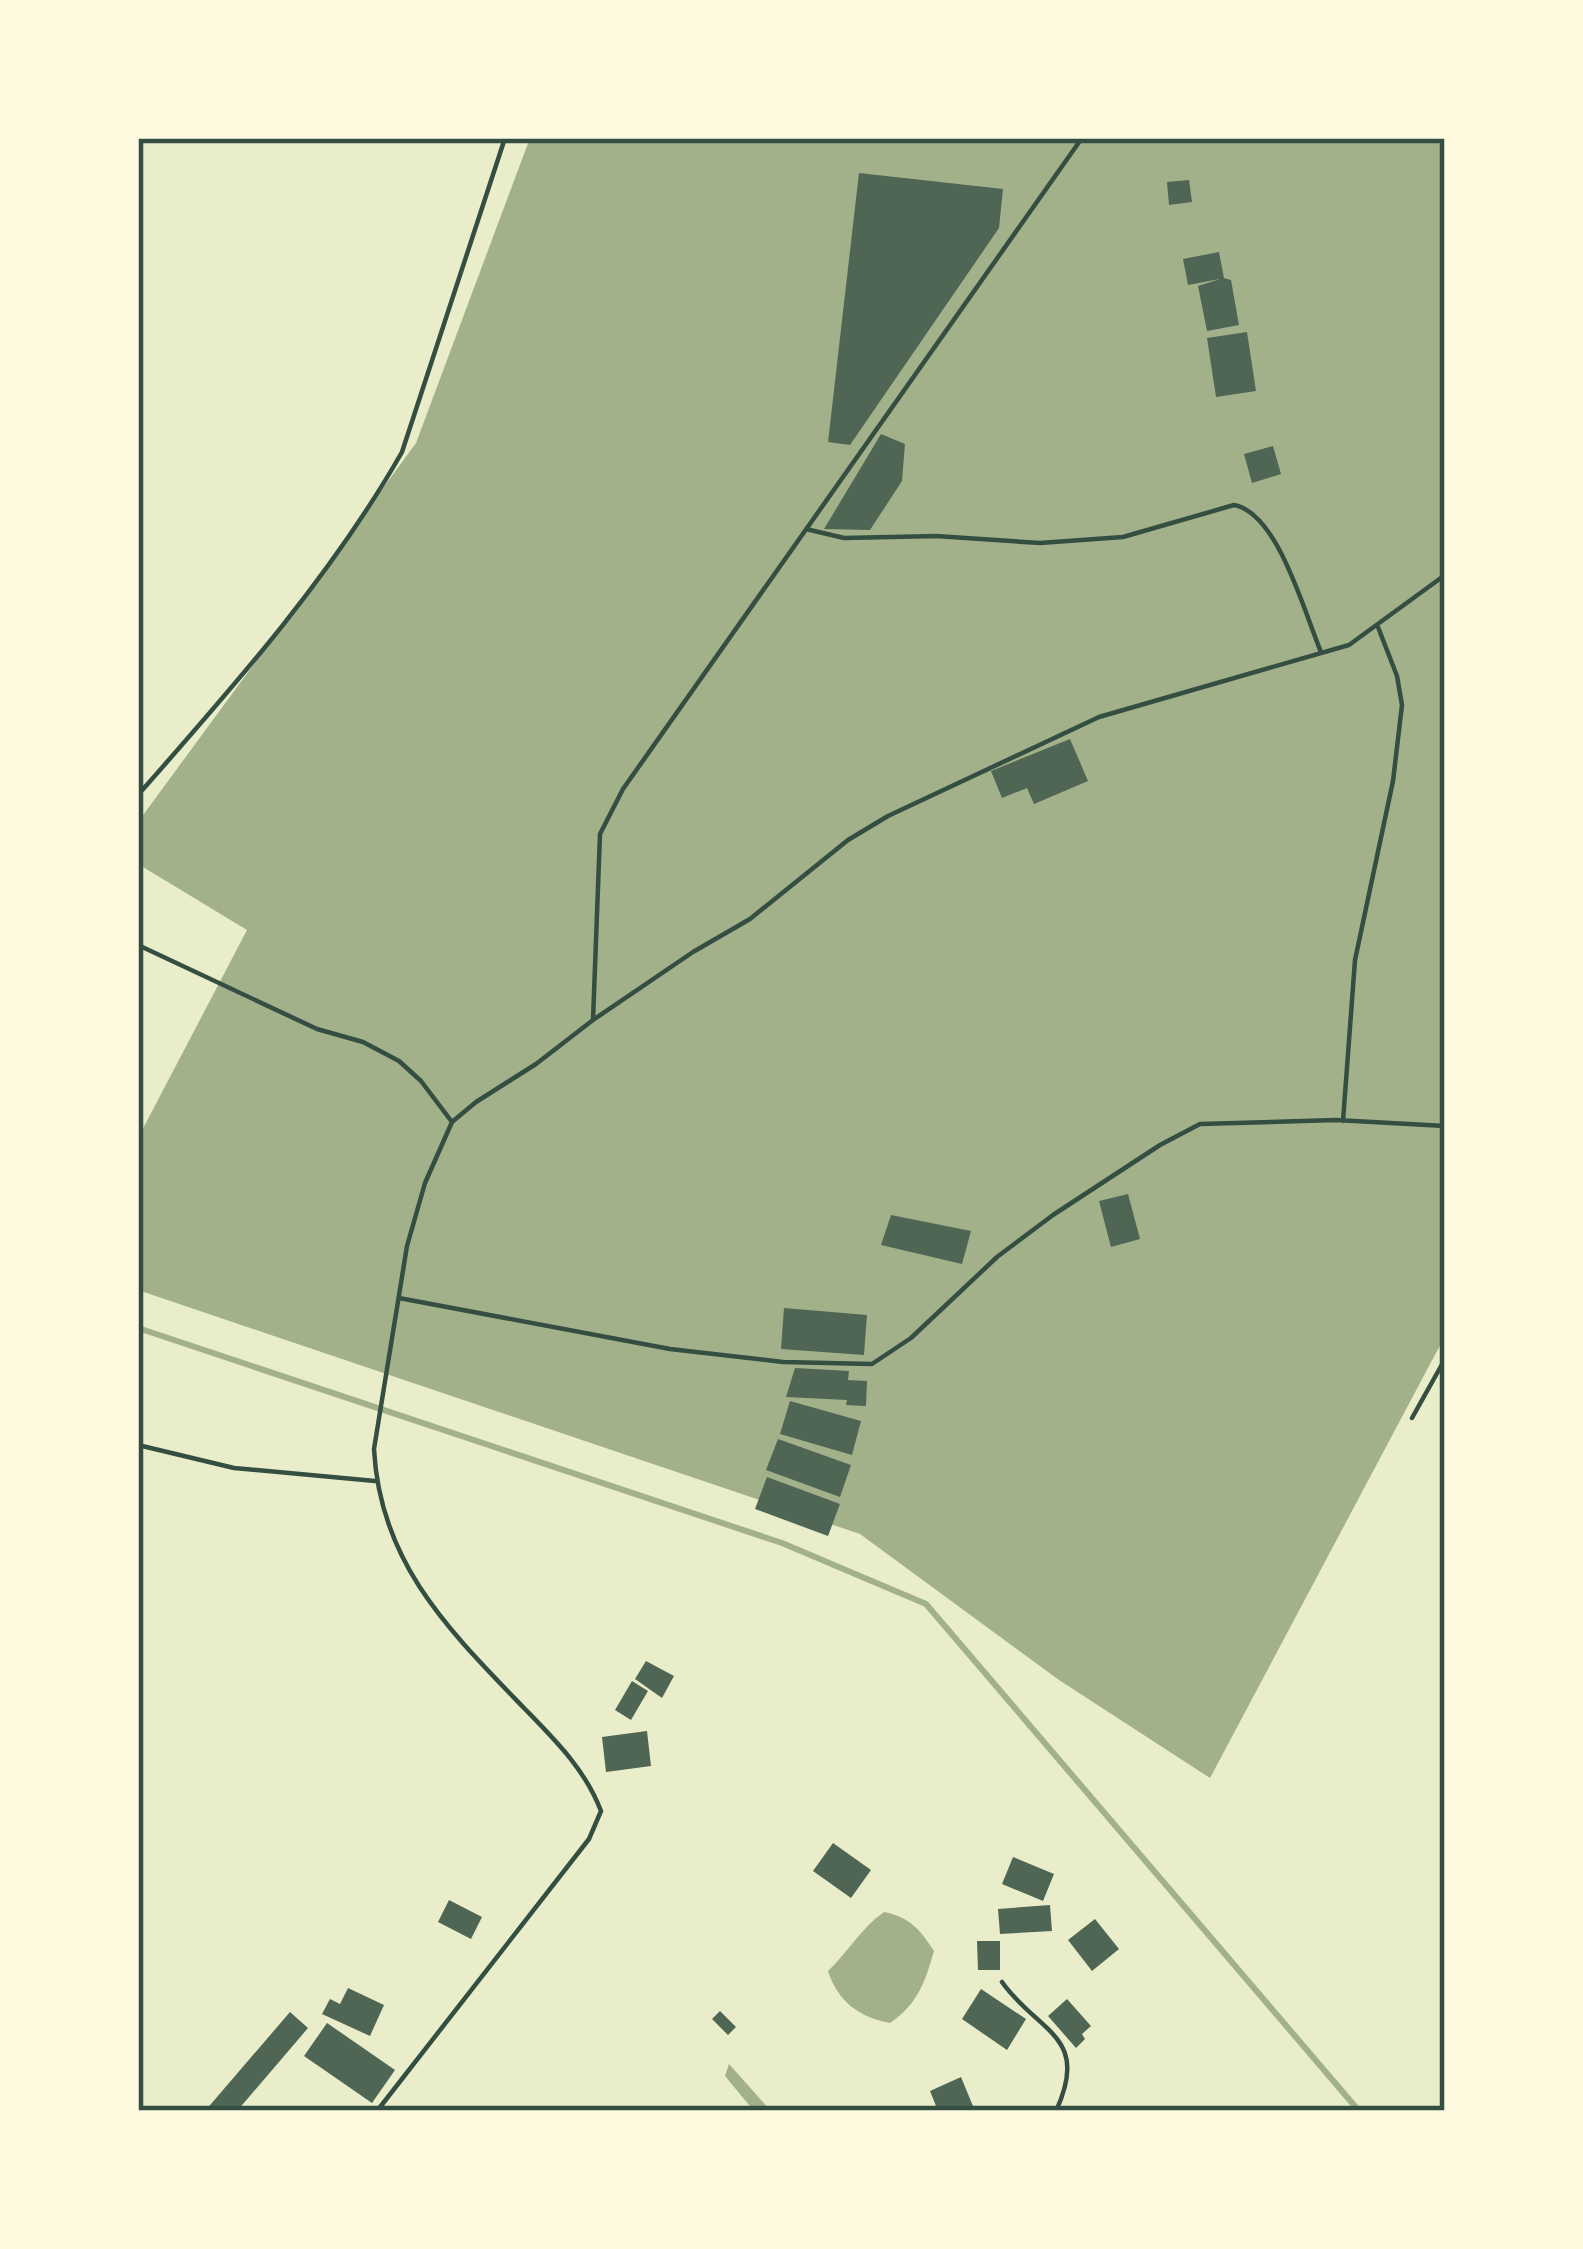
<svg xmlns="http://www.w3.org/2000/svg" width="1583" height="2249" viewBox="0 0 1583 2249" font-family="Overpass,sans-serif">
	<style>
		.water { fill: #a3b18a }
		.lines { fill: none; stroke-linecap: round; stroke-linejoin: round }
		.stream { stroke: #a3b18a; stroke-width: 6 }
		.building { fill: #4f6655 }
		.service { stroke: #344e41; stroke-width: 4.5 }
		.neatline { fill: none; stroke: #344e41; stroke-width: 4.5 }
	</style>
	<rect width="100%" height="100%" fill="#e9edc9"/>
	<!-- water -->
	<path class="water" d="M530 138H1445V1336L1210 1778 1059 1680 860 1534 138 1290V1138L247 930 138 864V822L416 443Z
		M884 1912C909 1917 920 1929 934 1951 925 1982 918 2004 890 2023 859 2017 838 2002 828 1971 848 1952 861 1928 884 1912Z
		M729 2064 771 2111H754L725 2076Z"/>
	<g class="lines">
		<!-- stream -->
		<path class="stream" d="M138 1328 782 1543 926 1604 1359 2111"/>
	</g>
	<!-- building -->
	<path class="building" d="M859 173 1003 189 999 228 850 445 828 442Z
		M1189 180 1192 202 1169 205 1167 182Z
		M1219 252 1224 278 1231 280 1239 325 1207 331 1198 286 1220 279 1188 285 1183 259Z
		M1247 332 1256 391 1216 397 1207 338Z
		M881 434 905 444 902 481 870 530 824 529Z
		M1273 446 1281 474 1252 483 1244 454Z
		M1070 739 1088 781 1034 804 1027 788 1002 798 991 771Z
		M1128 1194 1140 1239 1111 1247 1099 1201Z
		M891 1215 971 1231 962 1264 881 1245Z
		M784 1308 867 1315 864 1355 781 1349Z
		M795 1368 849 1371 848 1380 867 1381 866 1406 846 1405 847 1400 786 1397Z
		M790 1401 861 1421 852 1455 780 1434Z
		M778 1439 851 1465 840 1497 766 1470Z
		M767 1477 840 1504 828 1536 755 1509Z
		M646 1661 674 1676 662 1698 635 1679Z
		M632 1681 648 1691 631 1720 615 1710Z
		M647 1731 651 1766 606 1772 602 1737Z
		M833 1843 871 1870 851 1898 813 1871Z
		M1013 1857 1054 1874 1043 1901 1002 1884Z
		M449 1900 482 1917 471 1939 438 1922Z
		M1050 1905 1052 1931 1000 1934 998 1909Z
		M1095 1919 1119 1949 1092 1971 1068 1940Z
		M977 1941H1000V1970H978Z
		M348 1988 384 2005 370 2036 322 2014 330 1999 340 2004Z
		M981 1989 1026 2019 1007 2050 962 2019Z
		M1067 1999 1091 2026 1082 2034 1085 2039 1076 2048 1048 2016Z
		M720 2011 736 2027 728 2035 712 2019Z
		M290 2012 308 2028 237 2111H205Z
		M327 2023 395 2070 372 2103 304 2056Z
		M961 2077 975 2111H938L930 2091Z"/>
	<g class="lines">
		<!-- service -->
		<path class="service" d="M806 529 844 538 936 536 1040 543 1123 537 1234 505C1278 513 1304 612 1321 652
			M138 795C233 687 331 577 402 452L505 138
			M138 945 317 1029 363 1042 399 1061 421 1081 452 1122
			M593 1020 600 834 623 789 1082 138
			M1343 1121 1355 960 1393 781 1402 705 1397 676 1378 627
			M399 1298 670 1349 783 1362 872 1364 911 1338 997 1257 1053 1215 1160 1145 1200 1124 1336 1120 1445 1126
			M1412 1418 1445 1359
			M138 1445 234 1468 375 1481
			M1002 1982C1038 2033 1091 2035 1056 2111
			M377 2111 589 1839 601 1811C585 1769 555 1740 524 1708 450 1631 380 1564 374 1449L407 1246 425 1183 452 1122 476 1102 536 1064 593 1020 693 952 750 919 848 840 888 816 1099 717 1349 645 1445 575"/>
	</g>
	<!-- border -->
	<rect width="1583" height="2249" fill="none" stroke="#fefae0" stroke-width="282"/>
	<rect x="141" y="141" width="1301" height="1967" class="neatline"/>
</svg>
